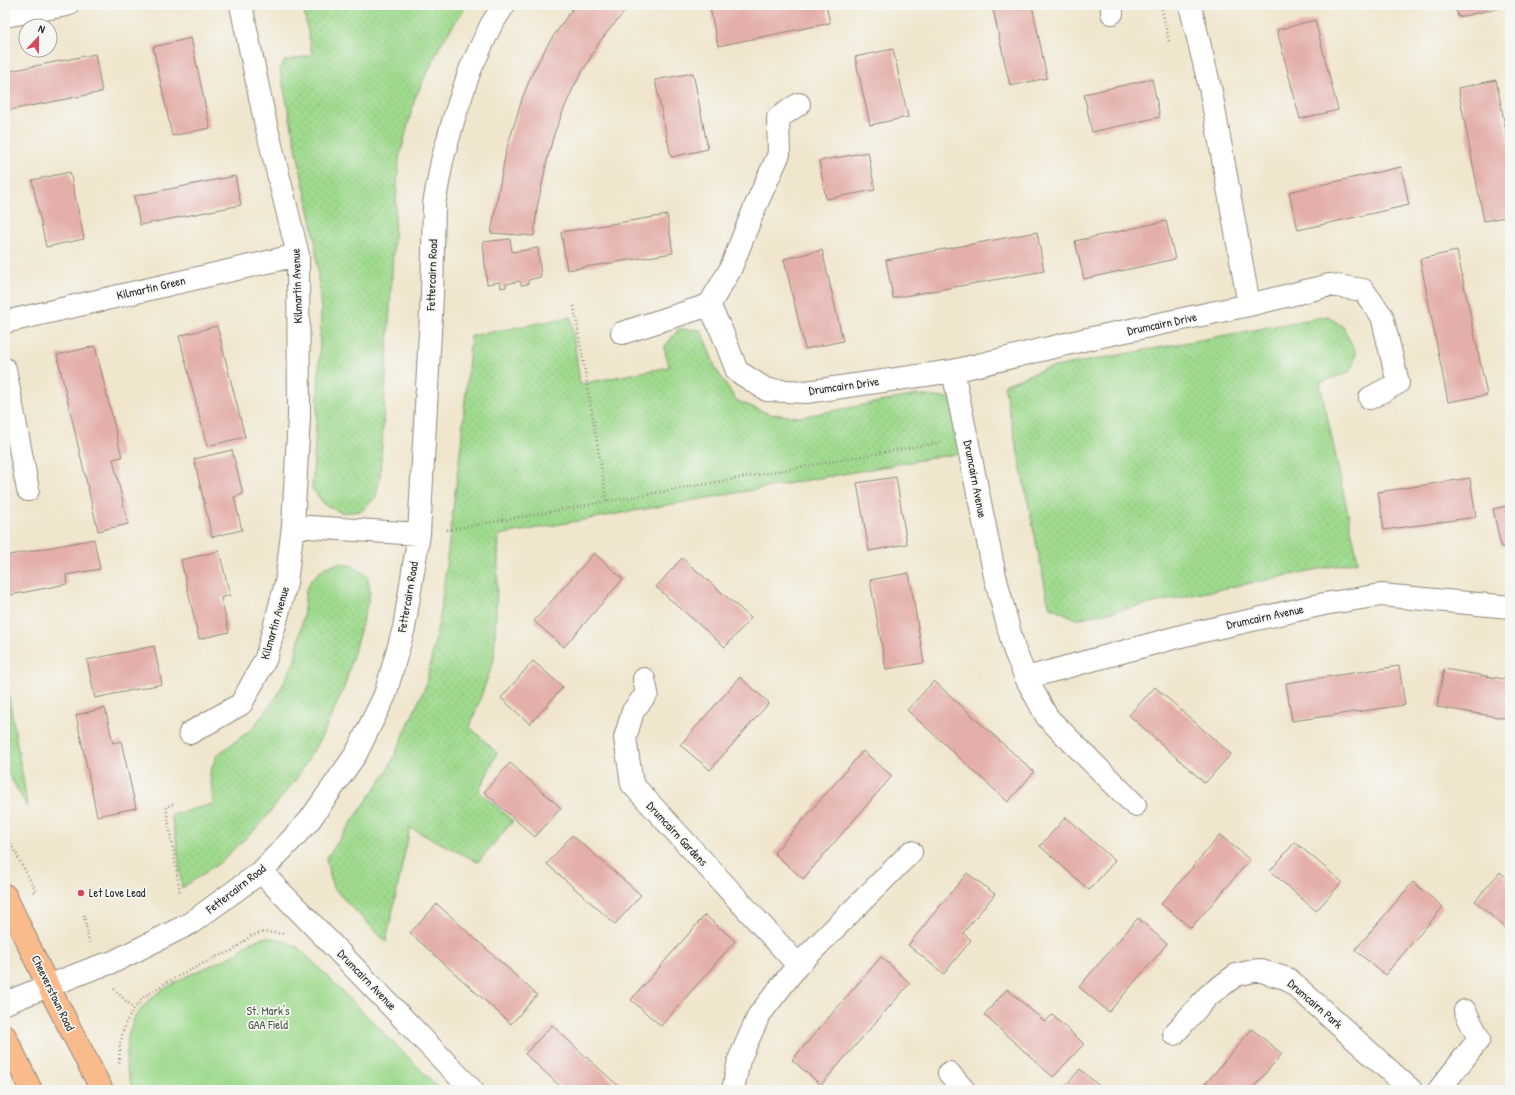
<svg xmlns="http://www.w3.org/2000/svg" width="1515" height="1095" viewBox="0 0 1515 1095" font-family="'Patrick Hand',sans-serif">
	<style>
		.grass { fill: url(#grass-dots); stroke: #65825c }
		.park { fill: #9fda8e; stroke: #65825c }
		.building { fill: #e4afaa }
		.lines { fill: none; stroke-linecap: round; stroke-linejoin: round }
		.minor-casing { stroke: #8e887c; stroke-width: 24 }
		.major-casing { stroke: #8e887c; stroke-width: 24 }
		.path { stroke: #8e887c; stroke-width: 2.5; stroke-dasharray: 1 3; stroke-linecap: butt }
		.minor { stroke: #fff; stroke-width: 22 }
		.major { stroke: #fabb8c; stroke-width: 22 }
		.poi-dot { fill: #d1495b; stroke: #f6f6f2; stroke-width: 1.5 }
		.labels { text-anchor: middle; stroke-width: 3.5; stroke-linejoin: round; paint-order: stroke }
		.street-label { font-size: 12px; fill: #2b2b2b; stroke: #f6f6f2 }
		.poi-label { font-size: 12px; fill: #2b2b2b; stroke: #f6f6f2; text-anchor: start }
		.park-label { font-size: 12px; fill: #485744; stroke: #f6f6f2 }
	</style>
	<defs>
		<pattern id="grass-dots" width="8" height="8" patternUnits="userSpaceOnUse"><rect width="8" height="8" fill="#9fda8e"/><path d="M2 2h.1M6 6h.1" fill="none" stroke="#89bb7b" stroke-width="1.8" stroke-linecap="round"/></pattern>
	</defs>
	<rect width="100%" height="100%" fill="#f6f6f2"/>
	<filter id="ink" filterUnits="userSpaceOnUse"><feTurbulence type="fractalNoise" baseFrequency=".025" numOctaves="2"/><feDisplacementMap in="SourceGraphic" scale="8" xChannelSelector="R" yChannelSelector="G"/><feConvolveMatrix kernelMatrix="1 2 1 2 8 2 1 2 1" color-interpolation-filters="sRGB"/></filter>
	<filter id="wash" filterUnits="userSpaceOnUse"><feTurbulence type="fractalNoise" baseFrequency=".012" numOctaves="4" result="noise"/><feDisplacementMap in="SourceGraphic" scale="16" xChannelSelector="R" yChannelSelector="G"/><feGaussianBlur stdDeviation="0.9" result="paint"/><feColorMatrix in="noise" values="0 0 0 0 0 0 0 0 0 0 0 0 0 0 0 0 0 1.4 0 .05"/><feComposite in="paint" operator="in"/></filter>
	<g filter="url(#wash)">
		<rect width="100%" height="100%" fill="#f0e6cd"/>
		<!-- grass -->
		<path class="grass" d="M303 5H467L442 42 415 98 399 159 396 203 380 478 376 497 362 511 342 513 324 504 312 488 318 394 321 312 315 239 280 70 284 61 312 55Z
			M1328 316 1343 327 1356 353 1351 371 1320 383 1358 561 1076 619 1049 606 1004 385 1044 369Z
			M571 317 580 384 669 367 664 347 679 329 701 330 716 369 736 400 769 414 800 417 916 395 955 399 972 451 499 535 494 660 470 727 497 753 479 791 513 821 478 862 410 828 386 942 333 888 326 859 388 770 426 685 440 616 461 444 471 336Z
			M340 563 354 566 368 577 370 594 344 688 322 736 297 778 260 825 218 864 182 888 176 838 171 815 213 804 210 772 217 755 252 729 277 696 295 660 303 618 306 590 312 579 325 567Z
			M5 674 28 808 5 768Z"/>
		<!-- park -->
		<path class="park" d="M266 937 283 940 299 948 441 1090H133L126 1067 128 1036 134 1018 150 999 162 990 185 977 234 955 251 942Z"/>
		<g id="blocks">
			<!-- building -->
			<path class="building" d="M575 5H630L600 41 574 86 564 109 554 134 547 160 537 208 534 236 491 233 506 151 523 96 534 70 548 44Z
				M723 5H826L830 23 718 46 710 8Z
				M992 5H1032L1047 78 1010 86Z
				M1455 5H1499L1500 8 1458 17Z
				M1315 20 1338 110 1300 119 1277 30Z
				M191 38 210 128 172 136 153 47Z
				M893 49 908 117 870 125 855 57Z
				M95 54 102 92 5 111V72Z
				M693 73 708 149 671 157 655 80Z
				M1152 79 1160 117 1092 132 1084 94Z
				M1496 80 1510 151V216L1484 221 1458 88Z
				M868 152 875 190 826 199 819 161Z
				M1401 167 1409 205 1298 230 1289 192Z
				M70 172 84 239 46 247 32 180Z
				M235 176 241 205 140 225 134 196Z
				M667 215 673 253 567 270 561 232Z
				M1166 221 1175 259 1084 279 1075 241Z
				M1037 232 1044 271 893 298 886 260Z
				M510 239 512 252 538 248 541 277 528 280V284L521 285 520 281 506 284V287L501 288 500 282 487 284 483 242Z
				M822 250 843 341 805 349 784 259Z
				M1457 251 1487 395 1448 402 1420 259Z
				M217 326 245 437 207 446 179 336Z
				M95 346 122 457 113 459 128 524 98 531 57 355Z
				M232 450 243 494 234 497 242 530 212 537 194 459Z
				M896 477 907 544 869 551 857 483Z
				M1470 478 1476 517 1384 530 1378 492Z
				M1510 505V545L1501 547 1493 509Z
				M94 539 100 569 66 575 67 584 5 596V556Z
				M219 551 230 595 221 598 229 632 199 639 181 560Z
				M594 553 623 579 564 647 534 621Z
				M682 558 751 618 725 647 656 587Z
				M909 573 924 663 886 669 870 580Z
				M154 646 162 684 95 698 87 660Z
				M533 661 563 687 530 724 501 698Z
				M1399 666 1405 705 1292 721 1286 683Z
				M1444 669 1510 680V719L1437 707Z
				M740 677 769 703 710 770 680 745Z
				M934 681 1034 772 1008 802 907 710Z
				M1155 687 1231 754 1205 783 1129 715Z
				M105 708 113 743 121 741 136 808 97 816 76 715Z
				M863 751 892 776 803 879 774 853Z
				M510 763 561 808 535 837 484 792Z
				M1066 817 1115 861 1089 890 1040 846Z
				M572 835 641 895 615 924 547 864Z
				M1220 835 1250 860 1191 928 1161 904Z
				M1295 842 1342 882 1316 911 1270 871Z
				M1500 872 1510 881V932L1475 901Z
				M967 873 995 894 963 933 971 940 944 974 908 945Z
				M1413 882 1443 907 1385 975 1355 950Z
				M437 904 537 995 511 1024 410 933Z
				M705 915 735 941 661 1026 631 1000Z
				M1138 918 1167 944 1109 1012 1079 987Z
				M881 957 910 983 821 1085 792 1060Z
				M1007 989 1045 1022 1052 1015 1084 1044 1053 1077 984 1015Z
				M552 1025 585 1056 623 1090H565L559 1085 525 1054Z
				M1252 1029 1282 1054 1251 1090H1200Z
				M1080 1069 1097 1084 1103 1090H1062Z"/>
		</g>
	</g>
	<g filter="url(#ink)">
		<use href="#blocks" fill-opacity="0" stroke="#8e887c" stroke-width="1"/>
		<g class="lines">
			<!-- minor casing -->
			<g class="minor-casing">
				<path id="minor" d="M1112 5V13
					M1190 5 1211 92 1249 305
					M5 16 67 5
					M799 104 778 118 779 154 755 207 730 270 709 305 722 332 737 371 767 390 806 392 953 371 1083 340 1249 305 1330 285 1363 290 1382 316 1398 383 1370 398
					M5 322 298 255
					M622 333 709 305
					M5 369 28 490
					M953 371 995 576 1014 649 1026 678 1047 717 1135 805
					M293 526 419 534
					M1026 678 1185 635 1324 604 1381 595 1510 607
					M644 679 647 693 633 711 625 738 632 784 798 965
					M190 733 241 704 266 658 286 583 293 526 299 417 298 255 265 121 241 5
					M261 872 315 927 472 1090
					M5 1003 94 968 113 962 191 923 261 872 309 821 356 754 385 695 404 628 419 534 432 296 434 204 442 161 454 118 470 70 491 25 504 5
					M1174 1034 1209 995 1236 975 1258 970 1288 979 1411 1090
					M949 1073 964 1090
					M733 1090 739 1060 759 1015 798 965 911 852
					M1439 1090 1479 1039 1465 1011"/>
			</g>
			<!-- major casing -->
			<g class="major-casing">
				<path id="major" d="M5 895 48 986 102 1090
					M5 1036 31 1090"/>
			</g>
			<!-- path -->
			<path class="path" d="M1161 5 1169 42
				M574 306 607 502
				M447 530 942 442
				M173 804 166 807 180 892
				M5 833 36 891 33 892
				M84 915 89 943
				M114 989 134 1009
				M119 1063 120 1044 125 1024 134 1009 144 997 165 983 218 956 232 951 251 936 263 932 285 934"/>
			<!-- minor -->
			<use href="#minor" class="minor"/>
			<!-- major -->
			<use href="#major" class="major"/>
		</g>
	</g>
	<!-- markers -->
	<circle class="poi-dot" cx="81" cy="893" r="4"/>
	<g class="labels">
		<!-- street labels -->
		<g class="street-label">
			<text transform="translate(432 275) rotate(-88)" y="4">Fettercairn Road</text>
			<text transform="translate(297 286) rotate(-92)" y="4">Kilmartin Avenue</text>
			<text transform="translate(151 288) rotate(-13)" y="4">Kilmartin Green</text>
			<text transform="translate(1162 324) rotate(-12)" y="4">Drumcairn Drive</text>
			<text transform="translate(844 386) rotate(-8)" y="4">Drumcairn Drive</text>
			<text transform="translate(975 479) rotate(79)" y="4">Drumcairn Avenue</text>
			<text transform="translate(408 597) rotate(-80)" y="4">Fettercairn Road</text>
			<text transform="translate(1265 617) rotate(-12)" y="4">Drumcairn Avenue</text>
			<text transform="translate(275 623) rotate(-74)" y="4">Kilmartin Avenue</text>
			<text transform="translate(677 834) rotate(47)" y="4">Drumcairn Gardens</text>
			<text transform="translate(236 889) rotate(-38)" y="4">Fettercairn Road</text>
			<text transform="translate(367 980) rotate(46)" y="4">Drumcairn Avenue</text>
			<text transform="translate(53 993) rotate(64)" y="4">Cheeverstown Road</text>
			<text transform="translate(1315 1004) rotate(41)" y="4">Drumcairn Park</text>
		</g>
		<!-- poi labels -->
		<g class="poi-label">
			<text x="89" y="897">Let Love Lead</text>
		</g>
		<!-- park labels -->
		<g class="park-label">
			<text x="268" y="1015">St. Mark's<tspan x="268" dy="14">GAA Field</tspan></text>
		</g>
	</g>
	<!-- margin -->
	<rect width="1515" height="1095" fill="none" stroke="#f6f6f2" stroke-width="20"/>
	<!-- north arrow -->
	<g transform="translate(38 38) rotate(22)"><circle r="19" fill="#f6f6f2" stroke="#a5a5a2"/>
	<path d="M0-3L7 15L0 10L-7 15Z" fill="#d1495b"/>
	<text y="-6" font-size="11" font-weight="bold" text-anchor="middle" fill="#2b2b2b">N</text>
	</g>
</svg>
